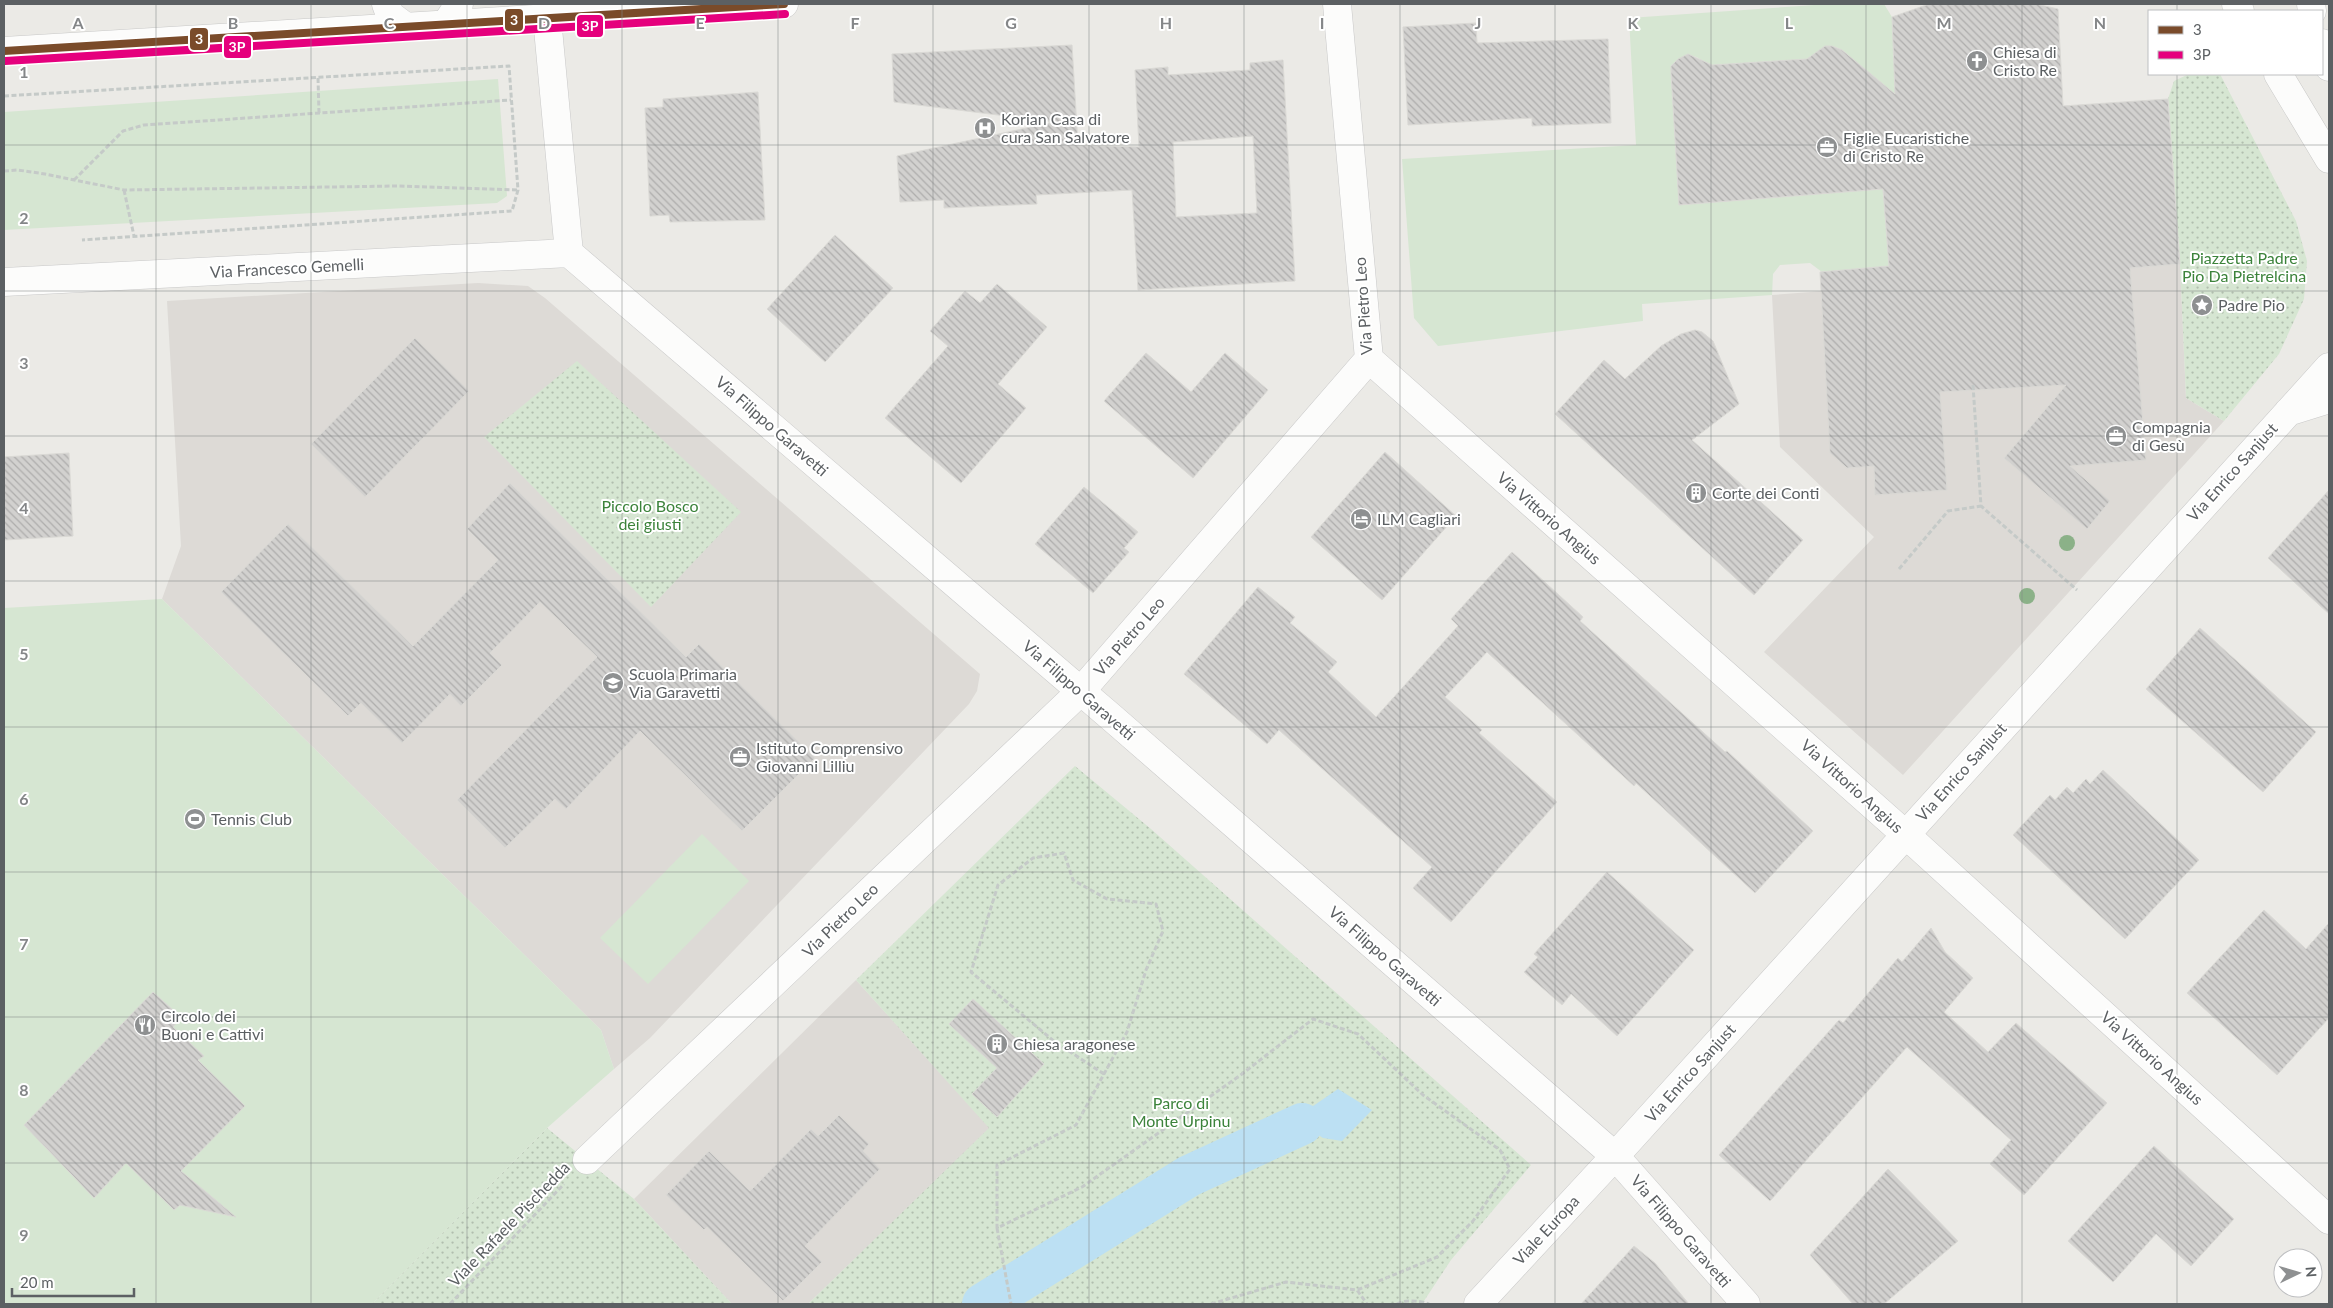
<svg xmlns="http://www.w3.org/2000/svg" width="2333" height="1308" viewBox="0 0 2333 1308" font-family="Lato,sans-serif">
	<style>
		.education { fill: #dddad6 }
		.grass { fill: url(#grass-dots) }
		.garden { fill: #d6e6d2 }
		.water { fill: #bce0f3 }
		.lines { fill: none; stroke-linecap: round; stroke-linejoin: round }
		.canal { stroke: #bce0f3; stroke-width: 42 }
		.building { fill: url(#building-back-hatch); stroke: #dad9d5; fill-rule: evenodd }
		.street-casing { stroke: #c8c8c8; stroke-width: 29 }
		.secondary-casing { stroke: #c8c8c7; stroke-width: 29 }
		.path { stroke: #c5cac8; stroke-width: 3; stroke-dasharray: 5 2.5; stroke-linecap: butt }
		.street { stroke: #fcfcfb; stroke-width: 28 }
		.secondary { stroke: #fcfcfb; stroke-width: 28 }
		.bus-1-casing { stroke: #fff; stroke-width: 11 }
		.bus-2-casing { stroke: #fff; stroke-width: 11 }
		.bus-1 { stroke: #7a4b2a; stroke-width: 8 }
		.bus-2 { stroke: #e5007d; stroke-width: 8 }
		.tree { fill: #8bb188 }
		.grid { fill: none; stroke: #848688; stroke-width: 1; stroke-opacity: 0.55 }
		.labels { text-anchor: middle; stroke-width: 4; stroke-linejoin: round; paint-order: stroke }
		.poi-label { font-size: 16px; fill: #5c6063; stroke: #fff; text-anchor: start }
		.park-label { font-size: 16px; fill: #3c833b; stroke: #fff }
		.street-label { font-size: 16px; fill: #5c6063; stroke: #fff }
		.grid-label { font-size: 16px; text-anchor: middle; font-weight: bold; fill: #848688; stroke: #fff; stroke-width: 4; stroke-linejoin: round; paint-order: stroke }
		.line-badge { stroke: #fff; stroke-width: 2 }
		.badge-label { font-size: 14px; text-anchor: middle; font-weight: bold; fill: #fff }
	</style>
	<defs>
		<pattern id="grass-dots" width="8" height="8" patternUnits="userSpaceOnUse" patternTransform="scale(1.25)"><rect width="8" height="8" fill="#d6e6d2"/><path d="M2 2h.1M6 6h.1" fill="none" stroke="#b1beae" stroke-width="1.8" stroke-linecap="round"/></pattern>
		<pattern id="building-back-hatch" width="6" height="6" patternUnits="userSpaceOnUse" patternTransform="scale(1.25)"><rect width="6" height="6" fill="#d2d1cf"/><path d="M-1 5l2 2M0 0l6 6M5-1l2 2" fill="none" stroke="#aeadac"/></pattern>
	</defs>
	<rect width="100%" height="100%" fill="#ebeae6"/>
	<!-- education -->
	<path class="education" d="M2180 264 2186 398 2224 421 1903 775 1764 652 1874 537 1780 447 1772 295Z
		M478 283 528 286 545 298 980 674 977 691 969 704 650 1038 614 1069 601 1030 162 599 181 546 167 301Z
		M856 980 990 1128 808 1304H732L634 1199Z"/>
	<!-- grass -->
	<path class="grass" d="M2189 74H2220L2296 221 2307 261 2304 299 2279 354 2224 421 2186 398 2180 264 2168 99 2174 81Z
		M577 361 741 512 651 607 484 437Z
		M1075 766 1151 829 1531 1165 1451 1260 1422 1304H808L989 1128 856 980Z
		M547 1128 634 1199 732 1304H372Z"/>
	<!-- garden -->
	<path class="garden" d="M1829 4H1884L1892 17 1897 124 1845 52C1833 43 1820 44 1814 59L1704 66C1702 57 1692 54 1684 56L1671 68V73L1679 205 1883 189 1889 266 1822 272 1810 263 1780 265 1773 274 1772 295 1642 304 1643 321 1438 346 1414 318 1402 159 1636 145 1629 18Z
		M498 79 507 196 497 203 4 230V112Z
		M162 599 601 1030 614 1069 547 1128 372 1304H4V608Z
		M702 834 749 881 648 984 600 938Z"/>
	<!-- water -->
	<path class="water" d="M1338 1089 1372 1110 1342 1141 1323 1138 1294 1119Z"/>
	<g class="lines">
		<!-- canal -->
		<path class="canal" d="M983 1304 1189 1176 1302 1124"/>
	</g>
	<!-- building -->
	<path class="building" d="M1929 4H2036L2058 9 2063 106 2168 99 2180 264 2130 268 2146 460 2070 466 2110 501 2087 529 2004 458 2066 385 1940 392 1947 490 1875 495 1874 466 1847 468 1830 453 1820 272 1889 266 1883 189 1679 205 1671 73V66L1678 59 1688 54 1712 65 1807 59 1825 46H1832L1842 50 1895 94 1892 17Z
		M1476 23 1477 43 1608 39 1611 123 1532 126V118L1408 125 1403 27Z
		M1072 45 1078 145 1139 147 1135 70 1168 67V75L1250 70V63L1283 60 1295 281 1138 290 1132 190 1036 195 1037 204 944 208V200L900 202 897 156 1054 122 894 102 892 54ZM1253 136 1257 213 1176 217 1173 142Z
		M758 92 765 220 670 222 669 215 650 216 645 108 663 107V99Z
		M835 235 893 288 825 362 767 309Z
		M997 284 1047 327 998 384 1026 408 961 483 885 418 948 346 930 331 965 291 980 303Z
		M1695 330 1702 332 1713 341 1739 404 1692 440 1803 540 1754 595 1555 414 1604 360 1625 379 1661 346 1681 334Z
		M415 338 469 391 365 497 311 444Z
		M1146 353 1191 392 1225 353 1268 390 1193 478 1104 401Z
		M1385 452 1456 516 1382 600 1311 537Z
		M69 453 73 536 4 540V457Z
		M510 483 686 657 699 644 815 758 742 831 640 731 566 809 555 799 505 848 457 800 597 657 540 602 490 653 502 665 461 706 450 694 402 743 361 703 348 716 221 592 288 524 413 646 498 560 467 529Z
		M1084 487 1138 532 1124 548 1129 552 1093 593 1035 544Z
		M2329 490V614L2268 558Z
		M1512 552 1583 617 1580 621 1725 752 1727 751 1813 831 1755 893 1636 783 1634 786 1487 652 1445 697 1482 730 1479 733 1557 802 1451 922 1413 888 1432 867 1279 730 1267 744 1184 674 1258 587 1295 617 1290 623 1337 662 1328 672 1376 717 1458 626 1451 619Z
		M2200 628 2316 732 2263 792 2146 689Z
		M2103 770 2199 860 2125 939 2013 835 2050 795 2055 800 2067 787 2073 793 2086 779 2090 784Z
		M1607 872 1694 950 1617 1036 1571 994 1562 1005 1524 972 1538 957 1534 954Z
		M2264 910 2306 949 2329 923V1018L2277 1075 2187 993Z
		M1931 928 1945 952 1973 978 1944 1012 1988 1052 2016 1023 2107 1103 2024 1195 1990 1164 2011 1140 1907 1047 1770 1201 1719 1155 1839 1020 1843 1023 1898 958 1902 962Z
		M153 992 181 1017 173 1027 204 1056 198 1060 245 1106 181 1171 236 1217 180 1205 174 1210 126 1163 94 1198 24 1125Z
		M973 999 1044 1064 997 1117 972 1094 997 1068 949 1024Z
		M839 1115 869 1144 863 1151 880 1169 805 1246 822 1262 783 1301 707 1227 704 1230 666 1195 709 1151 750 1191 811 1129 818 1136Z
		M2154 1146 2234 1219 2191 1266 2156 1234 2113 1282 2068 1241Z
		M1888 1169 1958 1241 1884 1304H1853L1810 1255Z
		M1634 1246 1655 1263 1689 1304H1581Z"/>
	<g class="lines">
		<!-- street casing -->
		<g class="street-casing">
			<path id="street" d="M386 4 390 15 406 27
				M547 18 569 253 1111 717 1615 1156 1746 1304
				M446 24 459 4
				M4 282 569 253
				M1369 359 1905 834 2329 1220
				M2288 412 2329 399
				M587 1160 1081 691 1369 359 1337 4
				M1478 1304 1615 1156 2329 367"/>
		</g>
		<!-- secondary casing -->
		<g class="secondary-casing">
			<path id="secondary" d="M2236 4 2240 11
				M2311 4 2312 11
				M2322 43 2329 67
				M4 51 784 4
				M2278 74 2329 159"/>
		</g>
		<!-- path -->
		<path class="path" d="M318 78 319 113
			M4 96 509 66 518 190 512 211 82 240
			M4 171 18 170 45 174 124 190 398 186 518 190
			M74 180 123 131 144 125 511 100
			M124 190 134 236
			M1973 385 1981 506 2077 590
			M1899 569 1948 511 1981 506
			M1104 1074 1055 1042 971 972 998 885 1033 858 1064 853 1073 880 1107 899 1156 904 1163 931 1146 970 1127 1032 1076 1125 997 1165V1228L1082 1187 1242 1074 1313 1019 1358 1034 1423 1095 1500 1150 1510 1169 1473 1221 1437 1257 1357 1290
			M997 1228 1011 1304
			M450 1304 564 1184
			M1211 1304 1286 1282 1357 1290 1367 1304
			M1397 1304C1405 1299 1421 1301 1429 1304"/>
		<!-- street -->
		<use href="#street" class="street"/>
		<!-- secondary -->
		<use href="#secondary" class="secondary"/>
		<!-- bus-1 casing -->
		<g class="bus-1-casing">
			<path id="bus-1" d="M4 51 784 4"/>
		</g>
		<!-- bus-2 casing -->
		<g class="bus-2-casing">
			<path id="bus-2" d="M5 61 785 14"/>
		</g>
		<!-- bus-1 -->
		<use href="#bus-1" class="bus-1"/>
		<!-- bus-2 -->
		<use href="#bus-2" class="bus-2"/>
	</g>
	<!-- trees -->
	<g class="tree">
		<circle cx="2067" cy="543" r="8"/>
		<circle cx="2027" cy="596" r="8"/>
	</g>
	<!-- grid -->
	<path class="grid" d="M156 4V1304M311 4V1304M467 4V1304M622 4V1304M778 4V1304M933 4V1304M1089 4V1304M1244 4V1304M1400 4V1304M1555 4V1304M1711 4V1304M1866 4V1304M2022 4V1304M2177 4V11M2177 74V1304M4 145H2329M4 291H2329M4 436H2329M4 581H2329M4 727H2329M4 872H2329M4 1017H2329M4 1163H2329"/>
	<!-- icons -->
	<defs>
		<g id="church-disc" transform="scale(1.125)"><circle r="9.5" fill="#8e9091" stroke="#fff"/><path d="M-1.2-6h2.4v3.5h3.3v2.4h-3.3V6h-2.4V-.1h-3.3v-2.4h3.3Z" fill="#fff"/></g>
		<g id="hospital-disc" transform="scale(1.125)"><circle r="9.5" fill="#8e9091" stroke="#fff"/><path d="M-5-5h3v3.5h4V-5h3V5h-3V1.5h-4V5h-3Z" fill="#fff"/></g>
		<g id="office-disc" transform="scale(1.125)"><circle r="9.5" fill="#8e9091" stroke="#fff"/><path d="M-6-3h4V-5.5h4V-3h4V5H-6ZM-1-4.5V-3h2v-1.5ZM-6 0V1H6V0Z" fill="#fff"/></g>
		<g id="sight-disc" transform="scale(1.125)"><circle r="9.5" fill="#8e9091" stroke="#fff"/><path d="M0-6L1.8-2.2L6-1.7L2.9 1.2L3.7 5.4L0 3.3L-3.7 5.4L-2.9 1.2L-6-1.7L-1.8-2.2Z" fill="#fff"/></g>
		<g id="building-disc" transform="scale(1.125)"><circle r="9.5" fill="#8e9091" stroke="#fff"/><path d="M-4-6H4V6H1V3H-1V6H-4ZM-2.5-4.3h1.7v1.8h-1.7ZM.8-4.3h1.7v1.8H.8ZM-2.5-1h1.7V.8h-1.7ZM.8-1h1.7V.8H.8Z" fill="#fff"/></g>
		<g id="hotel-disc" transform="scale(1.125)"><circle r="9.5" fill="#8e9091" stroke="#fff"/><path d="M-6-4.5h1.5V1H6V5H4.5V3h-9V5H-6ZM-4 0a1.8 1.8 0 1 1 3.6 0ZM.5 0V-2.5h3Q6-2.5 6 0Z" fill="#fff"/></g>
		<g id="school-disc" transform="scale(1.125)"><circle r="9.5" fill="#8e9091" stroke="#fff"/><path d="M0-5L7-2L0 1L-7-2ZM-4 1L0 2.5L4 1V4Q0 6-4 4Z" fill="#fff"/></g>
		<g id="stadium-disc" transform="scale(1.125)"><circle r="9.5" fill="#8e9091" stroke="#fff"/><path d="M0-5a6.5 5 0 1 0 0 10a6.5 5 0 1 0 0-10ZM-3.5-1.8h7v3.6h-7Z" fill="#fff"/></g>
		<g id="restaurant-disc" transform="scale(1.125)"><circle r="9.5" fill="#8e9091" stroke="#fff"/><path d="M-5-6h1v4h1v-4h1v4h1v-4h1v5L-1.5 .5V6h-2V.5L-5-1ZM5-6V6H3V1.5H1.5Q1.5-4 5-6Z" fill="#fff"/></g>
	</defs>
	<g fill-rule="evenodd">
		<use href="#church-disc" x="1977" y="61"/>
		<use href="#hospital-disc" x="985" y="128"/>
		<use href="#office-disc" x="1827" y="147"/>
		<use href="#sight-disc" x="2202" y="305"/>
		<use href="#office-disc" x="2116" y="436"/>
		<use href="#building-disc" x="1696" y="493"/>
		<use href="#hotel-disc" x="1361" y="519"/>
		<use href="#school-disc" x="613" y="683"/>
		<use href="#office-disc" x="740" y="757"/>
		<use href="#stadium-disc" x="195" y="819"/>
		<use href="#restaurant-disc" x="145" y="1025"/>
		<use href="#building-disc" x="997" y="1044"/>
	</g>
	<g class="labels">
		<!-- poi labels -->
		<g class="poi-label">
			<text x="1993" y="58">Chiesa di<tspan x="1993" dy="18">Cristo Re</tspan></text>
			<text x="1001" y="125">Korian Casa di<tspan x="1001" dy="18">cura San Salvatore</tspan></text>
			<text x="1843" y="144">Figlie Eucaristiche<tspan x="1843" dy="18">di Cristo Re</tspan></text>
			<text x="2218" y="311">Padre Pio</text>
			<text x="2132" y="433">Compagnia<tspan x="2132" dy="18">di Gesù</tspan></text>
			<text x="1712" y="499">Corte dei Conti</text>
			<text x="1377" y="525">ILM Cagliari</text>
			<text x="629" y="680">Scuola Primaria<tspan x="629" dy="18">Via Garavetti</tspan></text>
			<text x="756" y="754">Istituto Comprensivo<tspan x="756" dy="18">Giovanni Lilliu</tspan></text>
			<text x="211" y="825">Tennis Club</text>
			<text x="161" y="1022">Circolo dei<tspan x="161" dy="18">Buoni e Cattivi</tspan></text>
			<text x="1013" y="1050">Chiesa aragonese</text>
		</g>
		<!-- park labels -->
		<g class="park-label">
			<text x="2244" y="264">Piazzetta Padre<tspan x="2244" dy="18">Pio Da Pietrelcina</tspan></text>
			<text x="650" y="512">Piccolo Bosco<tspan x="650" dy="18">dei giusti</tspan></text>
			<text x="1181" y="1109">Parco di<tspan x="1181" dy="18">Monte Urpinu</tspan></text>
		</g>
		<!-- street labels -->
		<g class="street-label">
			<text transform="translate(287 268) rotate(-3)" y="6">Via Francesco Gemelli</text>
			<text transform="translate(1363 306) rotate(-94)" y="6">Via Pietro Leo</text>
			<text transform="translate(772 426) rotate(41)" y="6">Via Filippo Garavetti</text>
			<text transform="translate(2232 472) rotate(-48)" y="6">Via Enrico Sanjust</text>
			<text transform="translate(1549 518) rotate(41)" y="6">Via Vittorio Angius</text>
			<text transform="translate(1129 636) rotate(-49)" y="6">Via Pietro Leo</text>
			<text transform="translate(1079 690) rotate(41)" y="6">Via Filippo Garavetti</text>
			<text transform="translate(1961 772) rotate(-48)" y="6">Via Enrico Sanjust</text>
			<text transform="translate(1852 786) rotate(42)" y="6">Via Vittorio Angius</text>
			<text transform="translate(840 920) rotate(-44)" y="6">Via Pietro Leo</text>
			<text transform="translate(1385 956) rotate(41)" y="6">Via Filippo Garavetti</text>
			<text transform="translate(2152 1058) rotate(42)" y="6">Via Vittorio Angius</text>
			<text transform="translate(1690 1073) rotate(-48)" y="6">Via Enrico Sanjust</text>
			<text transform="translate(509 1224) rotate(-46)" y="6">Viale Rafaele Pischedda</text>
			<text transform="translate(1546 1230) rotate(-47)" y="6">Viale Europa</text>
			<text transform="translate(1681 1231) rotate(49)" y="6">Via Filippo Garavetti</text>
		</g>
	</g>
	<g class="grid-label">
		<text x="78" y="29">A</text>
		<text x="233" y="29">B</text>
		<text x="389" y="29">C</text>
		<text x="544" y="29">D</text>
		<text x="700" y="29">E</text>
		<text x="855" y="29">F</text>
		<text x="1011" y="29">G</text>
		<text x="1166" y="29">H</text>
		<text x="1322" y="29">I</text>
		<text x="1478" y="29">J</text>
		<text x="1633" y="29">K</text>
		<text x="1789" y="29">L</text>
		<text x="1944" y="29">M</text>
		<text x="2100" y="29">N</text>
		<text x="24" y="78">1</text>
		<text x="24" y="224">2</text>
		<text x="24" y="369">3</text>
		<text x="24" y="514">4</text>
		<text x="24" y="660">5</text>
		<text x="24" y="805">6</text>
		<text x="24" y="950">7</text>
		<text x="24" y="1096">8</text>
		<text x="24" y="1241">9</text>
	</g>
	<g class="line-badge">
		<rect x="504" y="8" width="20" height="24" rx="5" fill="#7a4b2a"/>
		<rect x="576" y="14" width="28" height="24" rx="5" fill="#e5007d"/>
		<rect x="189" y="27" width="20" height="24" rx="5" fill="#7a4b2a"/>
		<rect x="223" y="35" width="29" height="24" rx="5" fill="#e5007d"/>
	</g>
	<g class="badge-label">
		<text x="514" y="25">3</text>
		<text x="590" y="31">3P</text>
		<text x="199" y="44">3</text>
		<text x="237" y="52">3P</text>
	</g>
	<!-- border -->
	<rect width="2333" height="1308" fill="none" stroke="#5c6063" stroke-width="10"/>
	<!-- legend -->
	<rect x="2148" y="10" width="175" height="65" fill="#ffffff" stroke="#bebfc1"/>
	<rect x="2158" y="26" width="25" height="8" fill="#7a4b2a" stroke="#bebfc1"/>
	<text x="2193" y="35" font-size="15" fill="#5c6063">3</text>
	<rect x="2158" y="51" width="25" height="8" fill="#e5007d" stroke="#bebfc1"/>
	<text x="2193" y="60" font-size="15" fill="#5c6063">3P</text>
	<!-- north arrow -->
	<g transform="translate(2298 1273) rotate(85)"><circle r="24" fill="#ffffff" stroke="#bebfc1"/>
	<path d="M0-4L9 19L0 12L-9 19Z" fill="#8e9091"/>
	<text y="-8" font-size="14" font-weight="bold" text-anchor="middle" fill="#5c6063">N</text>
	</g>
	<!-- scale -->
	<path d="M12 1288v8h122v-8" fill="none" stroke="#5c6063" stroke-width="2.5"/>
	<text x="20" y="1288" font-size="15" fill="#5c6063" stroke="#ffffff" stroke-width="4" paint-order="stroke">20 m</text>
</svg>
